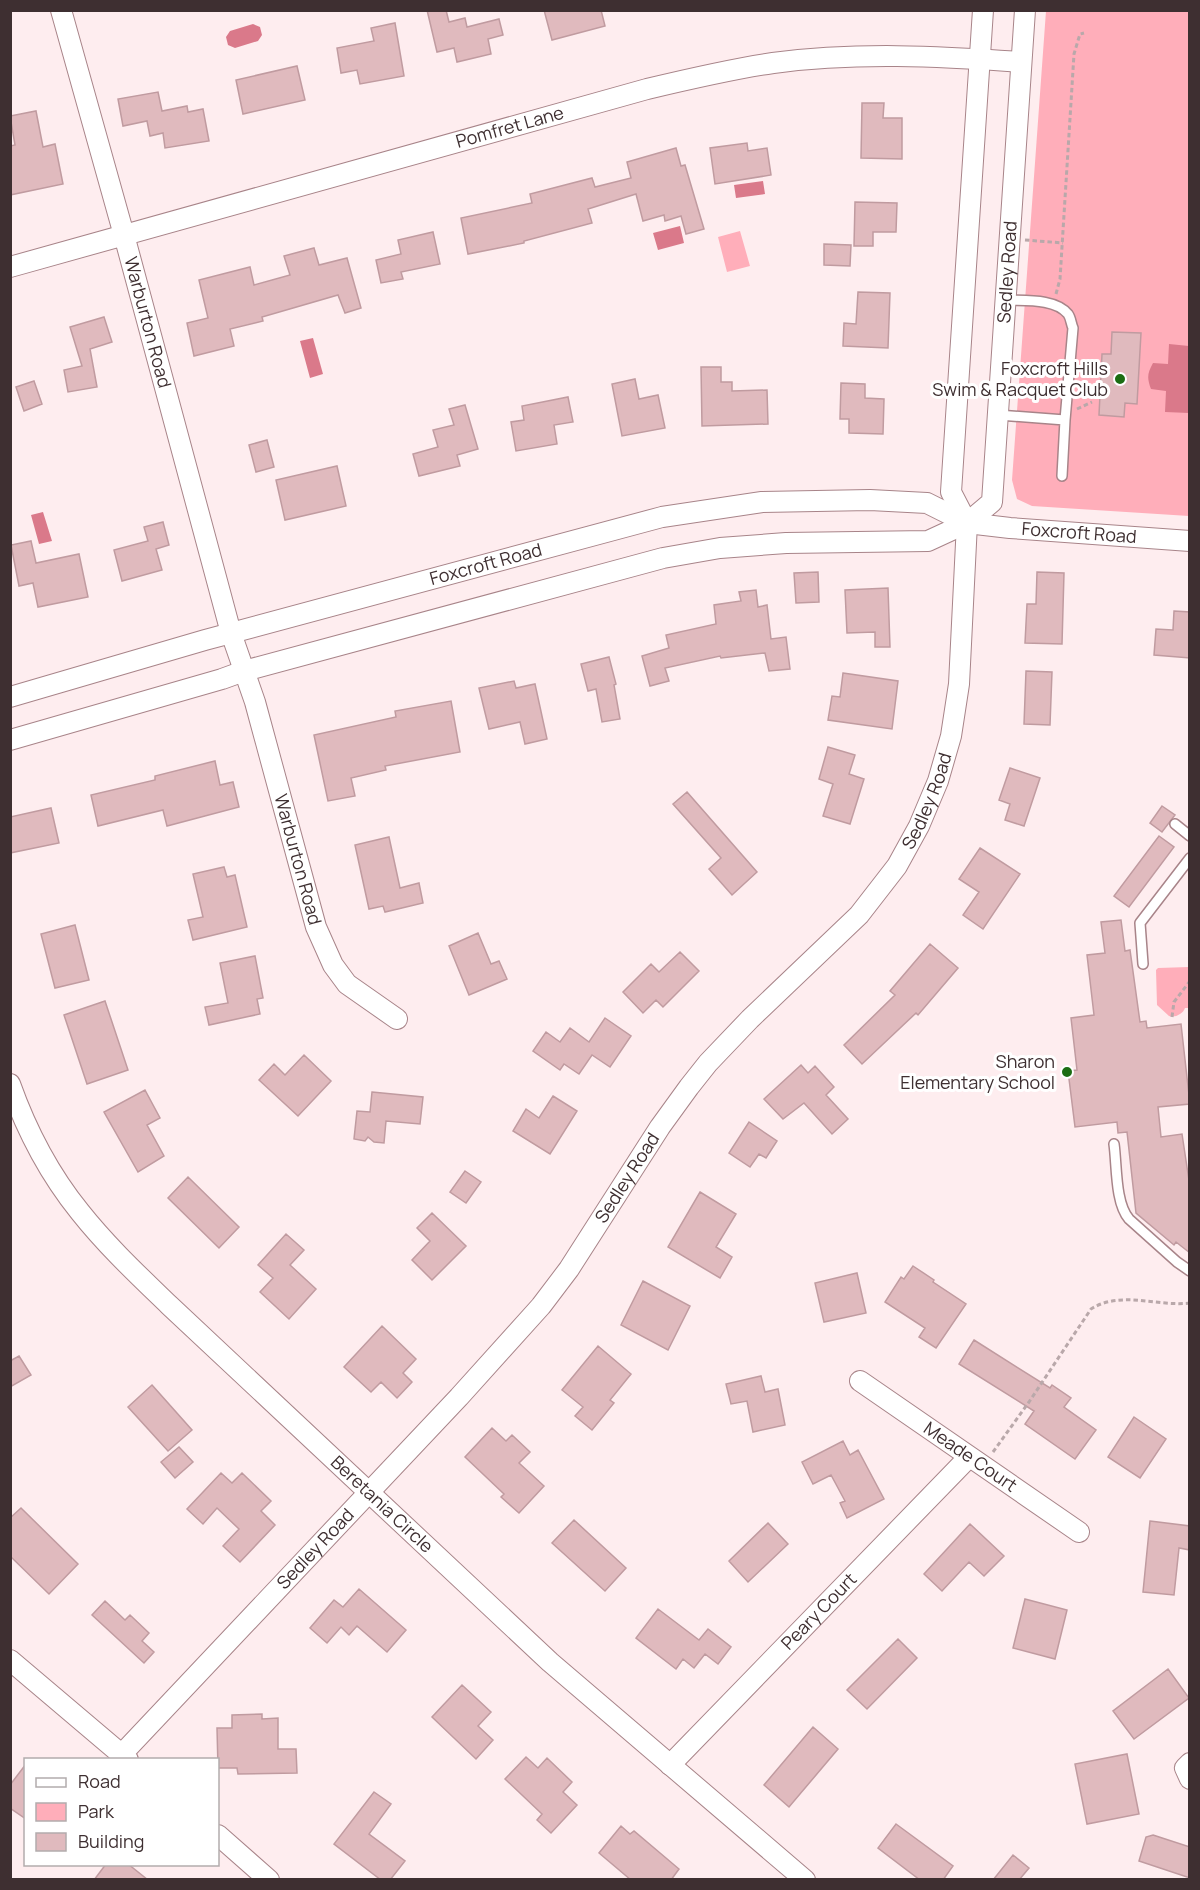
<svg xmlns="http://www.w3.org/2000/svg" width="1200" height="1890" viewBox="0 0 1200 1890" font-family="Manrope,sans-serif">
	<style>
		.green { fill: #ffaeba }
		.water { fill: #da798a }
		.building { fill: #e0babe; stroke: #c09ba0; stroke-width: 1.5 }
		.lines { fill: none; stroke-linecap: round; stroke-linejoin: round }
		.lane-casing { stroke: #a88489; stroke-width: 12 }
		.street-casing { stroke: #a88489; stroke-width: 22 }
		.path { stroke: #b9a8aa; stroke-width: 3; stroke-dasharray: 4.5 3; stroke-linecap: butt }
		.lane { stroke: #fff; stroke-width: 9 }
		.street { stroke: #fff; stroke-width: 20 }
		.poi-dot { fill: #1b6d13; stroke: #fff; stroke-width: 2 }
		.labels { text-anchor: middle; stroke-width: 6; stroke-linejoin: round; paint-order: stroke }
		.street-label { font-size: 18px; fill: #3e2f31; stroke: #fff }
		.poi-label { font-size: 18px; fill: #3e2f31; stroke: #fff; text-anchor: end }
	</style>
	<rect width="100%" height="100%" fill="#feedef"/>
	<!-- green -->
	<path class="green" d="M1046 11H1189V516L1032 506 1017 499 1012 480Z
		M740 231 750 266 727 272 718 237Z
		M1189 967V1008H1185C1183 1014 1175 1018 1169 1016L1157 1005 1156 970 1158 968Z"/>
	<!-- water -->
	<path class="water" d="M253 24 260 27 262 35 258 41 235 48 228 45 226 37 230 31Z
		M763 181 765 194 736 198 734 185Z
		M680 226 684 243 658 250 653 233Z
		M313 338 323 374 310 378 300 341Z
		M1169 344 1189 346V413L1165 412 1166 391 1151 389C1147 378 1147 374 1153 363L1168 364Z
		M43 512 52 541 39 544 31 515Z"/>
	<!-- building -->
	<path class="building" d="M427 10H446L449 22 465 18 467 27 499 19 503 35 488 39 491 54 457 62 454 48 437 52Z
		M544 10H601L605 26 552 40Z
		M395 23 404 76 360 84 357 70 341 73 337 48 374 41 371 28Z
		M297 66 305 100 243 114 236 80Z
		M158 92 162 111 187 106 188 112 203 109 209 141 165 148 163 133 150 136 147 121 123 126 118 99Z
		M862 103H884L883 118H902V159L861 158Z
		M36 111 43 147 55 144 63 184 10 195V146L15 145 10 116Z
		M747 143 748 151 767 148 771 175 715 184 710 148Z
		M676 148 681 166 685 165 704 229 686 234 681 216 665 221 664 215 643 221 636 194 588 209 592 223 524 241V243L468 254 461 218 532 203 530 194 592 178 595 187 631 178 627 162Z
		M855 202 897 203 896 232H873V246H854Z
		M433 232 440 264 401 272 403 279 381 283 376 260 401 254 398 240Z
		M824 244 851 245 850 266 824 265Z
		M314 248 319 265 347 258 361 308 345 313 338 295 262 317 263 321 230 329 234 346 194 356 187 323 208 318 199 280 250 267 254 285 290 275 284 256Z
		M858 292 890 293 888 348 843 346 844 323 856 324Z
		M104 317 112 342 90 349 97 387 68 392 64 370 82 366 70 327Z
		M1112 332 1141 333 1137 404 1125 403 1124 417 1099 415 1102 354H1111Z
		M701 367H721V382H732V391L767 390 768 424 702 426Z
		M635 379 639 399 658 395 665 428 622 436 612 384Z
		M34 381 42 404 24 411 16 387Z
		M841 383 865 384V398L884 399 883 434 849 433V419H840Z
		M568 397 573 422 554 425 557 444 516 451 511 422 524 420 522 406Z
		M465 405 478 449 457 455 460 466 419 476 413 454 438 447 433 430 454 425 449 409Z
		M267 440 274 467 256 472 249 445Z
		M337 466 346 506 285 520 276 480Z
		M163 522 169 545 156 549 162 570 122 581 114 550 148 541 144 527Z
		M31 541 36 563 79 554 88 597 38 607 33 583 19 586 11 545Z
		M818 572 819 602 796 603 794 573Z
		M1037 572 1064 573 1062 644 1025 643 1027 604H1036Z
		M888 588 890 647H875V632L847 633 845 590Z
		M756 590 758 607 767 605 771 639 786 637 790 669 769 671 765 653 721 658 720 656 665 668 669 681 650 686 642 656 669 648 666 635 716 624 714 605 741 601 739 592Z
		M1174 611 1190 612V658L1154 655 1156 629 1173 630Z
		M609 657 616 684 614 685 620 719 602 722 596 689 588 691 581 664Z
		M1026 671 1052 672 1050 725 1024 724Z
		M843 673 898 681 892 729 828 720 832 696 840 697Z
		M514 681 516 688 535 684 547 739 525 744 520 722 489 729 479 688Z
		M451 701 460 752 385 766 386 770 351 778 355 796 328 801 314 735 396 717 395 711Z
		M828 747 855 755 849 774 864 779 850 824 823 816 833 784 819 779Z
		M215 761 220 785 233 782 239 807 167 826 163 810 98 826 91 795 155 780V776Z
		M1010 768 1040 778 1024 826 1005 820 1010 804 999 800Z
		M687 792 757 872 732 895 709 869 721 858 673 804Z
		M1162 806 1175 815 1162 832 1150 823Z
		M51 808 59 843 10 853V817Z
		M1159 836 1174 847 1129 907 1114 896Z
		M389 837 400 888 419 883 423 903 385 912 383 906 369 909 355 845Z
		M980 848 1020 874 983 929 963 915 979 892 959 879Z
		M224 867 227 877 235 875 247 927 193 940 188 920 203 917 193 874Z
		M1121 920 1125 951 1130 950 1140 1022 1146 1021 1147 1028 1181 1024 1190 1104 1158 1107 1161 1137 1182 1134 1190 1187V1253L1176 1242 1174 1245 1136 1213 1127 1132 1118 1133 1117 1122 1075 1127 1068 1071 1077 1070 1071 1018 1094 1015 1087 955 1105 953 1101 922Z
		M75 925 89 980 55 988 41 934Z
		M478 933 491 964 499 961 507 979 469 995 449 946Z
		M930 944 958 968 918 1015 916 1013 862 1064 844 1045 895 995 890 991Z
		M680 952 699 971 663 1007 656 1000 643 1013 623 992 651 964 659 972Z
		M255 956 263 998 257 999 260 1014 209 1025 205 1007 228 1003 220 963Z
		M105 1001 128 1070 87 1084 64 1015Z
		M605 1018 631 1036 610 1067 592 1055 579 1074 564 1064 560 1070 533 1051 546 1032 560 1042 570 1028 589 1042Z
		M304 1055 331 1081 298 1116 259 1080 274 1064 285 1075Z
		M801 1065 808 1073 815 1066 834 1087 826 1095 848 1119 832 1134 804 1103 783 1119 764 1099Z
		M145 1090 160 1118 147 1125 164 1156 138 1172 104 1112Z
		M372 1092 423 1097 420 1124 386 1121 384 1143 374 1142 368 1137 365 1141 354 1139 357 1111 370 1112Z
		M553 1096 577 1111 550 1154 513 1131 526 1109 539 1118Z
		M749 1122 777 1141 766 1158 759 1154 750 1167 729 1153Z
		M465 1171 481 1182 466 1203 450 1192Z
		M188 1177 239 1227 219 1248 168 1198Z
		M700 1192 736 1214 716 1247 732 1257 720 1278 668 1247Z
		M432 1213 466 1246 432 1280 412 1260 430 1241 417 1228Z
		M286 1234 304 1250 290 1265 316 1289 289 1319 260 1292 273 1278 258 1265Z
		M913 1266 934 1280 933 1282 966 1304 936 1348 919 1337 925 1328 885 1302 901 1277 904 1279Z
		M857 1273 866 1313 824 1322 815 1283Z
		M643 1281 690 1306 668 1350 621 1325Z
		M382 1326 416 1359 403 1373 412 1382 397 1398 381 1382 371 1392 344 1367Z
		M974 1340 1050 1388 1052 1385 1071 1398 1064 1407 1096 1430 1075 1459 1025 1424 1034 1411 959 1364Z
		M598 1346 631 1374 610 1400 614 1403 592 1430 575 1416 583 1407 562 1390Z
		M19 1356 31 1375 10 1387V1361Z
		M761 1376 765 1392 778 1389 785 1425 753 1432 747 1401 731 1404 726 1384Z
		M152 1385 192 1430 168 1451 128 1407Z
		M1134 1417 1166 1439 1140 1478 1108 1457Z
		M492 1428 506 1441 512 1435 530 1452 519 1463 544 1486 519 1513 501 1497 504 1494 465 1457Z
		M843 1441 850 1455 858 1450 884 1499 847 1518 840 1503 845 1501 831 1475 813 1484 802 1462Z
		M179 1447 193 1462 175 1478 161 1462Z
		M221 1473 232 1483 242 1473 271 1501 261 1511 275 1525 240 1562 223 1546 239 1529 217 1508 203 1524 187 1509Z
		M21 1508 78 1564 49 1594 10 1556V1518Z
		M574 1520 626 1568 605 1591 552 1543Z
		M1150 1521 1190 1526V1550L1179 1548 1174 1595 1143 1592Z
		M768 1523 788 1544 748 1582 729 1561Z
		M970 1524 1004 1556 984 1576 969 1562 942 1591 924 1574Z
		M359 1589 406 1630 387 1652 357 1626 349 1635 341 1627 327 1643 310 1628 334 1600 343 1607Z
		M1025 1599 1067 1610 1055 1659 1013 1648Z
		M105 1601 125 1620 130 1615 149 1633 142 1641 154 1652 144 1663 92 1615Z
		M658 1609 699 1640 708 1629 731 1647 718 1664 705 1654 694 1668 683 1659 676 1669 636 1638Z
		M898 1639 917 1658 867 1709 847 1690Z
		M1168 1669 1189 1698 1134 1739 1113 1711Z
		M462 1685 491 1712 478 1726 493 1740 476 1759 432 1717Z
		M262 1714V1719L278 1718V1749H296L297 1773 238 1774 237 1768H218L217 1728H232V1715Z
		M813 1727 838 1749 789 1807 764 1785Z
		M1127 1754 1139 1814 1087 1824 1075 1764Z
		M526 1757 538 1768 547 1758 572 1782 563 1792 577 1805 551 1833 537 1820 542 1814 505 1779Z
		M26 1764V1819L10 1808V1785Z
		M374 1792 391 1804 369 1834 405 1861 390 1880H381L334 1844Z
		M896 1824 953 1866 943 1880H920L878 1848Z
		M621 1826 630 1834 634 1831 679 1869 671 1880H631L599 1853Z
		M1153 1835 1190 1847V1878L1139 1861 1146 1837Z
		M1013 1855 1029 1868 1019 1880H993Z
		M106 1864H128L148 1880H94Z"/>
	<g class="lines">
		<!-- lane casing -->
		<g class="lane-casing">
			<path id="lane" d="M1006 300C1024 301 1055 298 1068 314 1071 318 1071 324 1073 328L1065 420
				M998 415 1065 420 1062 476
				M1175 824 1190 836
				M1143 964 1140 923 1190 858
				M1114 1144C1117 1165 1115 1203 1129 1219L1177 1262 1190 1271"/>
		</g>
		<!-- street casing -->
		<g class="street-casing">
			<g id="street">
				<path id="s1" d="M61 10 124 235 231 633 255 702 316 927 333 965 347 984 397 1019"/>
				<path id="s2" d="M10 267 647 89C689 79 731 69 773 63 855 52 939 56 1021 62"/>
				<path id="s3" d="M10 697 205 640 662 517 762 502 870 500 927 503 967 523 1010 528 1190 541"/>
				<path id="s4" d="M10 740 222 679 244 671 663 558 720 548 786 543 928 541 967 523 992 502 1025 10"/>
				<path id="s5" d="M10 1084C26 1129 50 1175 80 1212 107 1246 138 1275 169 1305L550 1662 805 1880"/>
				<path id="s6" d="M860 1381 1079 1532"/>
				<path d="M10 1660 128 1760"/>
				<path id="s7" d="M122 1754 459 1397 541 1306 569 1269 660 1127 689 1087 708 1063 750 1019 859 915 897 866 919 826 938 781 951 736 959 684 967 523 951 492 983 10"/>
				<path d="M1190 1763 1185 1768 1190 1779"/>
				<path id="s8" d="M670 1765 969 1457"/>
				<path d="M218 1835 269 1880"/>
			</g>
		</g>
		<!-- path -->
		<path class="path" d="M1025 240 1063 243
			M1056 294 1060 279 1074 54 1080 34 1084 33
			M1077 409 1092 402
			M1172 1017 1174 1002 1190 981
			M993 1452 1029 1402 1091 1309C1121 1290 1157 1307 1190 1303"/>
		<!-- lane -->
		<use href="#lane" class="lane"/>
		<!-- street -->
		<use href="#street" class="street"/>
	</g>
	<!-- markers -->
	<g class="poi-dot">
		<circle cx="1120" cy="379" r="6"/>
		<circle cx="1067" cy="1072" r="6"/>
	</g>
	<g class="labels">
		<!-- street labels -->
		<g class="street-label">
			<text dy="6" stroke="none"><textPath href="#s2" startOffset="519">Pomfret Lane</textPath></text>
			<text dy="6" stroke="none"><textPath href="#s4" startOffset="1250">Sedley Road</textPath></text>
			<text dy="6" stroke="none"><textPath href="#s1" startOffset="324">Warburton Road</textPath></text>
			<text dy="6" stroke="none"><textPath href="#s3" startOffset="1100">Foxcroft Road</textPath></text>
			<text dy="6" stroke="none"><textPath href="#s3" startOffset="494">Foxcroft Road</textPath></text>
			<text dy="6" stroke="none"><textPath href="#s7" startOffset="1254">Sedley Road</textPath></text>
			<text dy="6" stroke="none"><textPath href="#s1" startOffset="882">Warburton Road</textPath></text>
			<text dy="6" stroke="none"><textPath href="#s7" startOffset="768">Sedley Road</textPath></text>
			<text dy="6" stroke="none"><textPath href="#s6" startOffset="134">Meade Court</textPath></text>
			<text dy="6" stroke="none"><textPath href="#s5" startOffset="567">Beretania Circle</textPath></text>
			<text dy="6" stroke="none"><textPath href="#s7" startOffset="282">Sedley Road</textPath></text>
			<text dy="6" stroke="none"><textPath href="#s8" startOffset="214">Peary Court</textPath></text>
		</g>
		<!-- poi labels -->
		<g class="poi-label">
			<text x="1108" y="375">Foxcroft Hills<tspan x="1108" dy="21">Swim &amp; Racquet Club</tspan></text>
			<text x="1055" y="1068">Sharon<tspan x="1055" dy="21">Elementary School</tspan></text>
		</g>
	</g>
	<!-- border -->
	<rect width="1200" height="1890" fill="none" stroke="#3e2f31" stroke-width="24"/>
	<!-- legend -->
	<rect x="24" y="1758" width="195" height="108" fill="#ffffff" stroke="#b2acad" stroke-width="1.5"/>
	<rect x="36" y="1778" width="30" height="9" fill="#ffffff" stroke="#b2acad" stroke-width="1.5"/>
	<text x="78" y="1788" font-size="18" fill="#3e2f31">Road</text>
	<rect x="36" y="1803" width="30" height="18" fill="#ffaeba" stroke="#b2acad" stroke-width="1.5"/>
	<text x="78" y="1818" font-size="18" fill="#3e2f31">Park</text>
	<rect x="36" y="1833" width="30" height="18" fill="#e0babe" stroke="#b2acad" stroke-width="1.5"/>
	<text x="78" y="1848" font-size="18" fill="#3e2f31">Building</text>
</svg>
